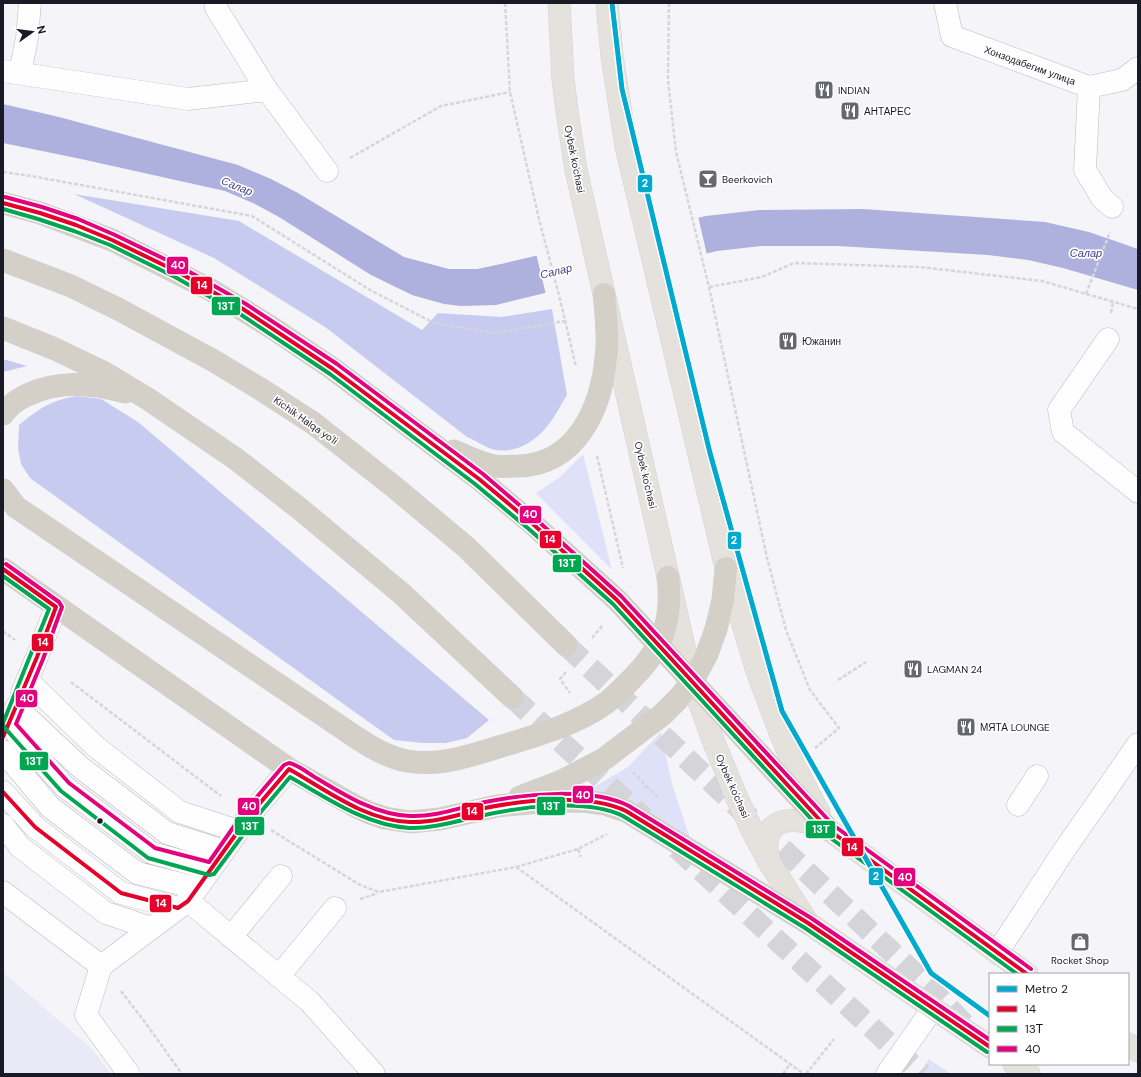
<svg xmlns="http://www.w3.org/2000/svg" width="1141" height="1077" viewBox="0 0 1141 1077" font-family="'DM Sans',sans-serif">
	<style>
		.built { fill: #e9eaf5 }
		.green { fill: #dee1f8 }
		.forest { fill: #c8cbf0 }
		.water { fill: #aeb0dd }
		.pier { fill: #f5f5f9 }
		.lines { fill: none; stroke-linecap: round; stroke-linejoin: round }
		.highway-tunnel { stroke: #d4d4d9; stroke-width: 22; stroke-dasharray: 22 11; stroke-linecap: butt }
		.minor-casing { stroke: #b9bac1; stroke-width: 23 }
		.major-casing { stroke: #d2d2d5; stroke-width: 23 }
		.highway-casing { stroke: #d2d2d5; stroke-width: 23 }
		.path { stroke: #d6d6d8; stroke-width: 2.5; stroke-dasharray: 4 2; stroke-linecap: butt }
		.minor { stroke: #fefefe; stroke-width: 22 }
		.major { stroke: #e5e1dc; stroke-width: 22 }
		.highway { stroke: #d4cfc7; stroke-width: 22 }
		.bus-1-casing { stroke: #fff; stroke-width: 7 }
		.bus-2-casing { stroke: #fff; stroke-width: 7 }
		.bus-3-casing { stroke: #fff; stroke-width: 7 }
		.bus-1 { stroke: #e4002b; stroke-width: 4 }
		.bus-2 { stroke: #00a651; stroke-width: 4 }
		.bus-3 { stroke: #e5007d; stroke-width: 4 }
		.metro-1-casing { stroke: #fff; stroke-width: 8 }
		.metro-1 { stroke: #00a9ce; stroke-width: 5 }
		.bus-dot { fill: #191a25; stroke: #fff; stroke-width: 1.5 }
		.labels { text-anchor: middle; stroke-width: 3.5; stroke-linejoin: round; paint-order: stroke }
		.street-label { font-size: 10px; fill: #191a25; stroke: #fff }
		.poi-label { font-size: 10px; fill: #191a25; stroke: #fff; text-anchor: start }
		.water-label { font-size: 11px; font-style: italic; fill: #3f3d88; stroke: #fff }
		.line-badge { stroke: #fff; stroke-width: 1.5 }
		.badge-label { font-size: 11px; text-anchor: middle; font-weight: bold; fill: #fff }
	</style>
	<rect width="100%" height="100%" fill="#f5f5f9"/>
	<!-- built -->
	<path class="built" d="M3 972 93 1050 111 1074H3Z"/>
	<!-- green -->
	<path class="green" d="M583 454 612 570 536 493 560 477Z
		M661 732 672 784 690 838C659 816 627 797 589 790L628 767Z
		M929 1059 951 1074H919Z"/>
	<!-- forest -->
	<path class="forest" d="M74 194 239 221 422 330 438 313 501 317 552 309 567 395C560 406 554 419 545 429 532 444 510 456 489 448 482 445 474 440 467 437L325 327 214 258Z
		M3 359 27 366 3 372Z
		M77 396 101 399 138 422 489 720 467 738 446 743H423L394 740 356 713 30 478 21 464 18 448 19 425C40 408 49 401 77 396Z"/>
	<!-- water -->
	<path class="water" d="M3 104 59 117 238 165 271 179 298 193 404 257 449 269H477L501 264 706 216 759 210 863 209 1045 222 1089 232 1138 249V290L1063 268 1028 260 988 255 838 246H761L717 251 496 305 461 306 444 304 412 295 371 275 279 217 255 204 225 191 81 159 3 143Z"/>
	<!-- pier -->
	<path class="pier" d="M698 216 707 255 546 295 536 253Z"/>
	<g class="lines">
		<!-- highway-tunnel -->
		<path class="highway-tunnel" d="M566 645 930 988 964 1024
			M512 697 644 818
			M677 848 922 1074"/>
		<!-- minor casing -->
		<g class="minor-casing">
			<path id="minor" d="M216 3V8L267 90
				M945 3 952 36 1089 87 1122 80 1138 68
				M3 71 188 99 267 90 327 171
				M20 73 27 38 30 3
				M1089 87 1085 170 1102 198 1112 207
				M1108 339 1059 410 1063 432 1138 492
				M27 680 96 747 180 812 238 831
				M22 693 37 657 56 607
				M16 707 80 767 167 833 224 851
				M9 725 65 787 152 853 211 869
				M3 751 50 807 137 873 197 888
				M3 792 35 827 121 893 178 908
				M1018 805 1037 776
				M3 825 20 847 106 913 151 928
				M3 892 101 966 188 901 249 816 289 769
				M188 901 310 1002 374 1074
				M231 937 281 876
				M997 953 1063 852 1138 744
				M101 966 86 1015 129 1074
				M279 976 335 908
				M887 1074 933 1008"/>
		</g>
		<!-- major casing -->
		<g class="major-casing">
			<path id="major" d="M559 3 563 79 567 111 576 170 692 682 713 740 736 796 752 830 769 862 808 923 990 1047
				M607 3 612 56 626 146 726 568 757 671 781 735 794 765 819 813
				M769 861C757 813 797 815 829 830L1027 974
				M1128 1044 1138 1051
				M1014 1064 1029 1074"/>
		</g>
		<!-- highway casing -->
		<g class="highway-casing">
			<path id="highway" d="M3 203 40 213 112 240 211 290 274 329 333 369 479 479 534 525 617 600 829 830
				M3 260 71 286 120 310 214 361 262 390 313 423 393 486 466 547 566 645
				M3 328 55 349 103 372 148 399 236 459 300 509 401 593 512 697
				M3 414C9 405 17 400 27 395 59 380 92 383 125 392
				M454 451C467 457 480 463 494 466 502 467 511 466 519 466 577 464 601 408 606 358 609 337 606 315 604 294
				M3 490 16 507 348 732C366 744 385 757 407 761 439 767 473 755 502 746 538 735 575 725 606 703 619 693 630 681 641 669 651 657 661 644 665 628 670 611 670 594 668 577
				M3 569 289 769 355 806 370 813 385 818 410 822 440 819 497 806 541 802 583 801 605 804 626 811 808 923
				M520 797 562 781 604 759 662 715 678 699 692 682 707 654 716 629 723 600 726 568"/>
		</g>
		<!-- path -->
		<path class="path" d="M505 3 510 92 539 219 561 303 576 367
			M669 3 668 80 676 152 709 287 767 558 786 630 810 690 839 728 815 748
			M350 158 441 106 510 92
			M3 172 31 176 252 216 370 290 434 323 494 333 565 321
			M709 287 762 277 794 263 920 267 1042 281 1138 309
			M1086 294 1110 232
			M1111 313 1113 302
			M597 456 623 568
			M3 631 15 640
			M592 638 603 625
			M566 672 560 679 570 693
			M838 680 866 662
			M71 682 221 796
			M633 772 646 786 642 790
			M646 786 659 798
			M271 830 360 885 379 892 516 867 578 849 607 834
			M578 849 581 857
			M516 867 804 1074
			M360 899 378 893
			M121 991 147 1025 182 1074
			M783 1074 790 1064
			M806 1074 834 1039"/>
		<!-- minor -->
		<use href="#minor" class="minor"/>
		<!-- major -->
		<use href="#major" class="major"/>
		<!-- highway -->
		<use href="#highway" class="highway"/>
		<!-- bus-1 casing -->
		<g class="bus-1-casing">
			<path id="bus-1" d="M3 203 40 213 76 225 112 240 178 272 243 309 333 369 479 479 534 525 617 600 829 830 1027 974
				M3 569 56 607 37 657 3 737
				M3 792 35 827 121 893 178 908 188 901 249 816 289 769C326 790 366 821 410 822 436 823 461 814 485 808 524 800 589 793 626 811L808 923 990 1047"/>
		</g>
		<!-- bus-2 casing -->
		<g class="bus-2-casing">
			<path id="bus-2" d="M3 209 38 219 74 231 110 245 175 277 240 314 330 374 475 484 530 530 613 604 825 834 1017 974
				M3 576 49 609 3 723 4 727 61 791 148 858 209 875 214 874 254 820 290 777C327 798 365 825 409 828 432 829 457 821 480 816 519 807 586 798 623 816L805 928 987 1052"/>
		</g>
		<!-- bus-3 casing -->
		<g class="bus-3-casing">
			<path id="bus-3" d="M5 197 42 207 78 219 115 235 181 267 246 304 337 364 483 474 538 521 621 596 833 825 1031 969
				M6 564 59 602 62 607 43 659 16 724 69 783 155 848 209 862 244 812 284 765 289 763C299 765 309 774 318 779 346 796 377 815 410 816 436 817 461 807 485 802 526 794 591 787 629 806L811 918 990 1040"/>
		</g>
		<!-- bus-1 -->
		<use href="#bus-1" class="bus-1"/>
		<!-- bus-2 -->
		<use href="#bus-2" class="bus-2"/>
		<!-- bus-3 -->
		<use href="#bus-3" class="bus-3"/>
		<!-- metro-1 casing -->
		<g class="metro-1-casing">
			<path id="metro-1" d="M612 3 622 89 710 453 782 711 931 973 990 1016"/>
		</g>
		<!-- metro-1 -->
		<use href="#metro-1" class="metro-1"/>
	</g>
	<!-- icons -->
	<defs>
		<g id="restaurant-square" transform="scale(1)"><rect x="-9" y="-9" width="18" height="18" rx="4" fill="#66676f" stroke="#fff"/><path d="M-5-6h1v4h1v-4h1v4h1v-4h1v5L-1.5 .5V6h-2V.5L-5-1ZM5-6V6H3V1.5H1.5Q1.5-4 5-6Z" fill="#fff"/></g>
		<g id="bar-square" transform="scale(1)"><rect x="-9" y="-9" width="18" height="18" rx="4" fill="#66676f" stroke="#fff"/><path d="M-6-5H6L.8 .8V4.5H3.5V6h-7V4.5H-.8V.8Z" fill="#fff"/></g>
		<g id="shop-square" transform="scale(1)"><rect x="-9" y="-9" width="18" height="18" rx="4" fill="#66676f" stroke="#fff"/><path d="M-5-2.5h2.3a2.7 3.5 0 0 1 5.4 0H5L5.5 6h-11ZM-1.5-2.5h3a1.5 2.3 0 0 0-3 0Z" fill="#fff"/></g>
	</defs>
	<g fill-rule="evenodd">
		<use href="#restaurant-square" x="824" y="90"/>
		<use href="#restaurant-square" x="850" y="111"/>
		<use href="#bar-square" x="708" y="179"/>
		<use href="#restaurant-square" x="788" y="341"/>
		<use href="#restaurant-square" x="913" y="669"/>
		<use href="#restaurant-square" x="966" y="727"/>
		<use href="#shop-square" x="1080" y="942"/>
	</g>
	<!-- markers -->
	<circle class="bus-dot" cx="100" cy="821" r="3.5"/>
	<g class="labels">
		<!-- street labels -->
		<g class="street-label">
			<text transform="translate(1030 65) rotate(20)" y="4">Хонзодабегим улица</text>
			<text transform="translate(575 159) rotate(79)" y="4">Oybek ko'chasi</text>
			<text transform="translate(306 420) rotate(35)" y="4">Kichik Halqa yo'li</text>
			<text transform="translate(646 475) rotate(77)" y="4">Oybek ko'chasi</text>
			<text transform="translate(733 786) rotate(66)" y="4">Oybek ko'chasi</text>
		</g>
		<!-- poi labels -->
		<g class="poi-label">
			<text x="838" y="94">INDIAN</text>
			<text x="864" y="115">АНТАРЕС</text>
			<text x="722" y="183">Beerkovich</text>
			<text x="802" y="345">Южанин</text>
			<text x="927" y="673">LAGMAN 24</text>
			<text x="980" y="731">МЯТА LOUNGE</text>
			<text x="1080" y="964" text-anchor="middle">Rocket Shop</text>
		</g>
		<!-- water labels -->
		<g class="water-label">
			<text transform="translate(237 186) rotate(22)" y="4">Салар</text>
			<text x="1086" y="257">Салар</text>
			<text transform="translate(556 271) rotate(-14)" y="4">Салар</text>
		</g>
	</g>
	<g class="line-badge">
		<rect x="637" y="174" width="16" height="19" rx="4" fill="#00a9ce"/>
		<rect x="166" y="256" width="23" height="19" rx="4" fill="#e5007d"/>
		<rect x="190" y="276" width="23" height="19" rx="4" fill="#e4002b"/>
		<rect x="211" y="296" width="30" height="20" rx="4" fill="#00a651"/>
		<rect x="519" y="505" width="23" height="19" rx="4" fill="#e5007d"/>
		<rect x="539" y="530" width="23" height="19" rx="4" fill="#e4002b"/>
		<rect x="727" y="531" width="15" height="19" rx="4" fill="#00a9ce"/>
		<rect x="552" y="554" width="30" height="19" rx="4" fill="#00a651"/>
		<rect x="31" y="633" width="23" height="19" rx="4" fill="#e4002b"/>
		<rect x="15" y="689" width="23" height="19" rx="4" fill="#e5007d"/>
		<rect x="19" y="751" width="30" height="20" rx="4" fill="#00a651"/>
		<rect x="572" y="785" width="22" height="19" rx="4" fill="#e5007d"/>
		<rect x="536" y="796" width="30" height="20" rx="4" fill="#00a651"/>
		<rect x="237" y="797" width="23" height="19" rx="4" fill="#e5007d"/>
		<rect x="461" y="802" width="23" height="19" rx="4" fill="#e4002b"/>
		<rect x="234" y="816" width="31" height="20" rx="4" fill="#00a651"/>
		<rect x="805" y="820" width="31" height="19" rx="4" fill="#00a651"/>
		<rect x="841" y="837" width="23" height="20" rx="4" fill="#e4002b"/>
		<rect x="868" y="867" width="16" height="19" rx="4" fill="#00a9ce"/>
		<rect x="893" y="867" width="23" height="20" rx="4" fill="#e5007d"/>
		<rect x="149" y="894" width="23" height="19" rx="4" fill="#e4002b"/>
	</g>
	<g class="badge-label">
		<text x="645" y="187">2</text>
		<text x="178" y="269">40</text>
		<text x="202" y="289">14</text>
		<text x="226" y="310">13Т</text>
		<text x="530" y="518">40</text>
		<text x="550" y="543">14</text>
		<text x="734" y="544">2</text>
		<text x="567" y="567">13Т</text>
		<text x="43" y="646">14</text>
		<text x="27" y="702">40</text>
		<text x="34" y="765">13Т</text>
		<text x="583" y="799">40</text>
		<text x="551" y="810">13Т</text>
		<text x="249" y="810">40</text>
		<text x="472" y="815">14</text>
		<text x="250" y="830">13Т</text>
		<text x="821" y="833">13Т</text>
		<text x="852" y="851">14</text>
		<text x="876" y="880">2</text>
		<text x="905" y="881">40</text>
		<text x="161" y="907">14</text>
	</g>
	<!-- border -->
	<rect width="1141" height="1077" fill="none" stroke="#191a25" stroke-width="8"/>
	<!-- legend -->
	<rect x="989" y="973" width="140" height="92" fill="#ffffff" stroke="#a3a3a8"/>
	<rect x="997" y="986" width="20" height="6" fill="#00a9ce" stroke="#a3a3a8"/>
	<text x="1025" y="993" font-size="12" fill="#191a25">Metro 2</text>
	<rect x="997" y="1006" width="20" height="6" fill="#e4002b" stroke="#a3a3a8"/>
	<text x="1025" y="1013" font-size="12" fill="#191a25">14</text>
	<rect x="997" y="1026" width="20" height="6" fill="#00a651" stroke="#a3a3a8"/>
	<text x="1025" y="1033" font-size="12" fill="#191a25">13Т</text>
	<rect x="997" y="1046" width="20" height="6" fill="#e5007d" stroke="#a3a3a8"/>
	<text x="1025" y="1053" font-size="12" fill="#191a25">40</text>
	<!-- north arrow -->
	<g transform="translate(32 32) rotate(76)" stroke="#ffffff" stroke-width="3" paint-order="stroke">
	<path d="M0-3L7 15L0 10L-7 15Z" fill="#191a25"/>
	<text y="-6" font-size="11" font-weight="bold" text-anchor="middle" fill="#191a25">N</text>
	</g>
</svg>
